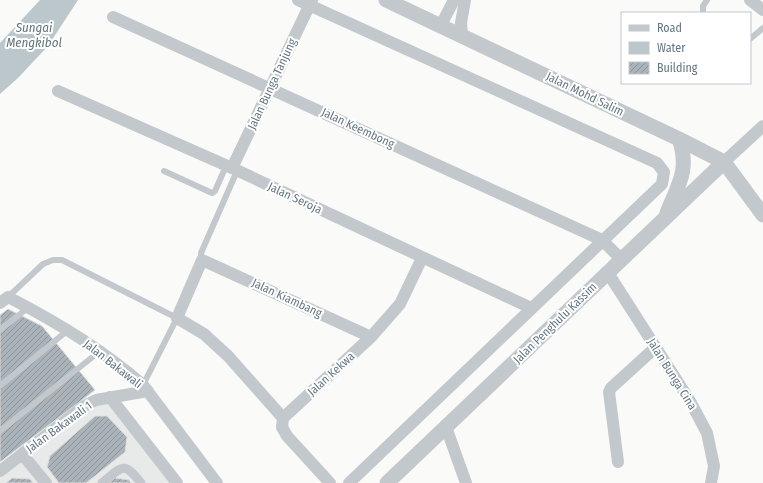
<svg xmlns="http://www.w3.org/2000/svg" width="763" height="483" viewBox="0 0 763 483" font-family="'Fira Sans Condensed',sans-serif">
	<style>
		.built { fill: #e8e9e9 }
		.water { fill: #bbc7cb }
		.building { fill: url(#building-hatch); stroke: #dcdcda }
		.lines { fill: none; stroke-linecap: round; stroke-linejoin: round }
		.service { stroke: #c3c8cc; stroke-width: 6 }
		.pedestrian { stroke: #c3c8cc; stroke-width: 9 }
		.minor { stroke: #c3c8cc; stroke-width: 12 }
		.tertiary { stroke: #c3c8cc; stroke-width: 15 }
		.labels { text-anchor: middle; stroke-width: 4; stroke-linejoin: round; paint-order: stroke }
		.street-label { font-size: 12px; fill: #657683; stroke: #fff }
		.water-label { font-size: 13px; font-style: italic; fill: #60757c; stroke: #fff }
	</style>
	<defs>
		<pattern id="building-hatch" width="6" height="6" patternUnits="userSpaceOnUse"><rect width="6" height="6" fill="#aab3b9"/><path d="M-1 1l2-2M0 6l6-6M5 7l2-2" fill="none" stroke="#8e969c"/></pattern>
	</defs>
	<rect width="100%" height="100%" fill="#fafaf8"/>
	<!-- built -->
	<path class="built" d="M119 401 183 483H0V476L86 410 99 403Z"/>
	<!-- water -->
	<path class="water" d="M40 0H78L48 46 18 78 0 94V43Z"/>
	<!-- building -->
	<path class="building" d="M8 309 42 326 95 390 0 462V315Z
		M95 416H107L127 437 125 452 86 483H59L47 467 50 456Z
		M12 478 30 479 33 483H6Z
		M115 478 129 480 131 483H109Z"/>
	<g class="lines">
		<!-- service -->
		<path class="service" d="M703 13V6L707 0
			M750 39 763 28
			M164 171 212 193 215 191 226 166
			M202 260 201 253 237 171
			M8 297 43 264 53 260H62L177 318 143 385
			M0 330 29 307
			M0 386 67 331
			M0 431 100 351"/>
		<!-- pedestrian -->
		<path class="pedestrian" d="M102 483C122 467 123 460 141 483"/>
		<!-- minor -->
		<path class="minor" d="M298 0 657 163 664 172 662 184 349 483
			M750 0 763 10
			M113 17 602 240 622 260
			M441 25 454 0
			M462 35 461 23 465 0
			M58 91 232 168 531 308
			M724 162 763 126
			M232 168 312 0
			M608 273 690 401 707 433 714 466 711 483
			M0 303 8 297C55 321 102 349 143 385L217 483
			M110 397 177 483
			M283 418 228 356 204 334 177 318 202 260 371 337
			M446 427 466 483
			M22 454 46 483
			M618 462 609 392 611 388 656 347
			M0 471 84 406 96 400 148 391
			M330 483 287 436 282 427 283 418 371 337 400 304 422 258"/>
		<!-- tertiary -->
		<path class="tertiary" d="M386 0 679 139 724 162 763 215
			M667 213C678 185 690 170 679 139
			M387 483 724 162"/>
	</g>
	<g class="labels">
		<!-- street labels -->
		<g class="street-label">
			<text transform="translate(272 84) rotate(-65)" y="4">Jalan Bunga Tanjung</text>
			<text transform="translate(585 94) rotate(26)" y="4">Jalan Mohd Salim</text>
			<text transform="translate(358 128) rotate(25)" y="4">Jalan Keembong</text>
			<text transform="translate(295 198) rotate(25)" y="4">Jalan Seroja</text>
			<text transform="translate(287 298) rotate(25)" y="4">Jalan Kiambang</text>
			<text transform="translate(555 323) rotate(-44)" y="4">Jalan Penghulu Kassim</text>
			<text transform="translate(113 364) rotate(38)" y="4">Jalan Bakawali</text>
			<text transform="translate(331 374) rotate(-42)" y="4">Jalan Kekwa</text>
			<text transform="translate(672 374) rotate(58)" y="4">Jalan Bunga Cina</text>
			<text transform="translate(59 427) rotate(-36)" y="4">Jalan Bakawali 1</text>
		</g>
		<!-- water labels -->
		<g class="water-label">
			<text x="34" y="32">Sungai<tspan x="34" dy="15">Mengkibol</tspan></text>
		</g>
	</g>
	<!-- legend -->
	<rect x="621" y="12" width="130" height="72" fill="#ffffff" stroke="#c1c8cd"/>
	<rect x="629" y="25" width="20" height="6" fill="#c3c8cc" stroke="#c1c8cd"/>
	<text x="657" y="32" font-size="12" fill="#657683">Road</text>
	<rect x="629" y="42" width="20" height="12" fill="#bbc7cb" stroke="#c1c8cd"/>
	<text x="657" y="52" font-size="12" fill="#657683">Water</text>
	<rect x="629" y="62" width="20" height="12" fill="url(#building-hatch)" stroke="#c1c8cd"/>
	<text x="657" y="72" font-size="12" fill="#657683">Building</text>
</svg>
